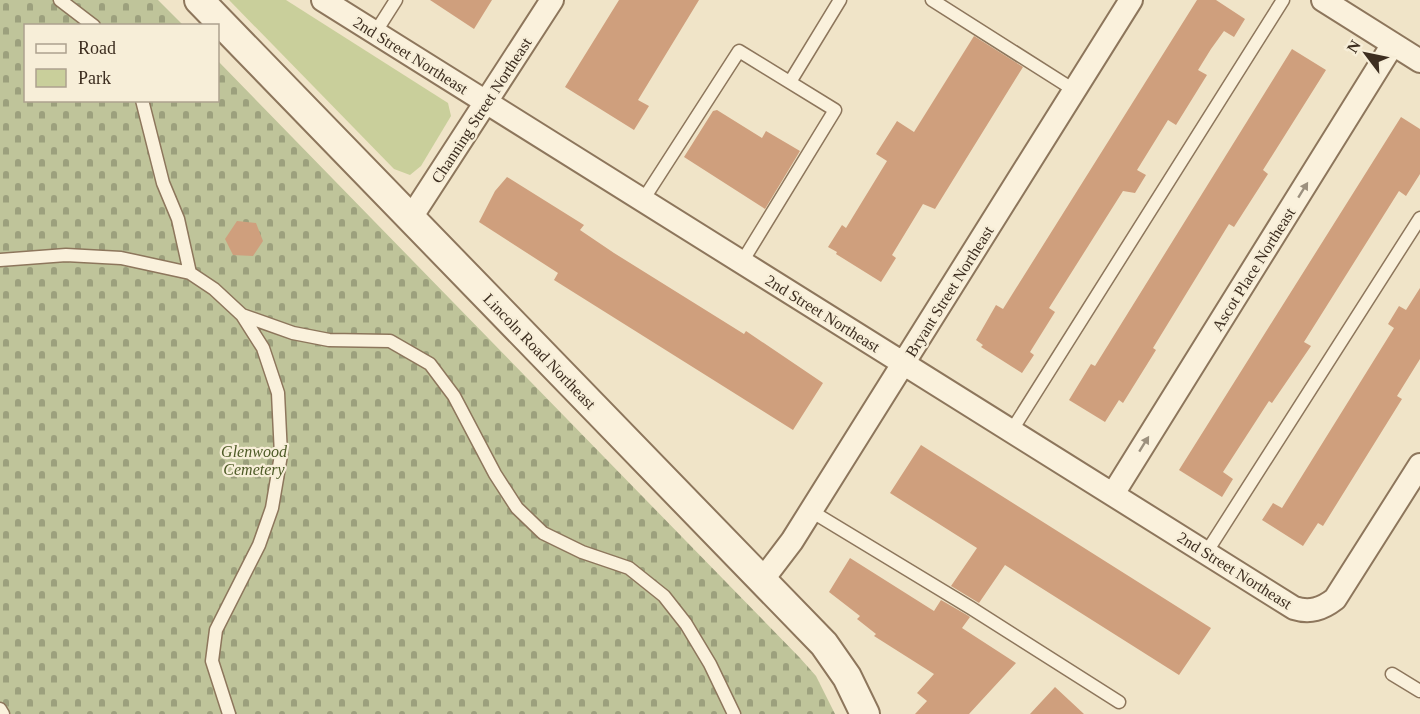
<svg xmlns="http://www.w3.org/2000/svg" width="1420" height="714" viewBox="0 0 1420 714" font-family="Georgia,serif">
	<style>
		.cemetery { fill: url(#cemetery-stones) }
		.park { fill: #c9cf9b }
		.building { fill: #cf9f7d }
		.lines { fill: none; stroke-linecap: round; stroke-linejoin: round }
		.service-casing { stroke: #8d765c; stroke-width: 15 }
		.minor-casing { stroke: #8d765c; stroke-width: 26 }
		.tertiary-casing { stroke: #8d765c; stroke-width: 32 }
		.service { stroke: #faf1dc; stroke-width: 12 }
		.minor { stroke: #faf1dc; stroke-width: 22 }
		.tertiary { stroke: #faf1dc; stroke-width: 28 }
		.oneway { fill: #9c907e }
		.labels { text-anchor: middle; stroke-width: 4.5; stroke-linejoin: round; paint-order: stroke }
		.street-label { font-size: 16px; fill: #3d2e20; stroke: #f7eed8 }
		.park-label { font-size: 16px; font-style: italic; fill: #4d5a26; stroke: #f7eed8 }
	</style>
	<defs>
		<pattern id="cemetery-stones" width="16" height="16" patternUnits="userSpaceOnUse" patternTransform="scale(1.5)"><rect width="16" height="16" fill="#bfc49a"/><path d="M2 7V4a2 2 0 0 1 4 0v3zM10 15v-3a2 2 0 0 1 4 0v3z" fill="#9ca07d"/></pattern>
	</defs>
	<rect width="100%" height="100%" fill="#f0e4c8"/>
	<!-- cemetery -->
	<path class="cemetery" d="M0 0H158L183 25 26 26V100H218V61L800 658 816 676 835 714H0Z"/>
	<!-- park -->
	<path class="park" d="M229 0H286L448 103 451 116 421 166 410 175 394 169Z"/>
	<!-- building -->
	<path class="building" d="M430 0H492L474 29Z
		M619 0H699L638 100 649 106 634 130 565 87Z
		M1197 0H1216L1245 19 1234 37 1224 31 1211 49 1198 70 1207 75 1176 125 1168 120 1137 170 1146 175 1135 193 1123 191 1049 308 1055 312 1030 352 1034 355 1022 373 981 347 983 345 976 340 996 305 1003 309Z
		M974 36 1023 67 935 209 923 204 892 255 896 258 881 282 836 254 837 252 828 247 842 225 846 228 887 161 876 154 897 121 914 132Z
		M1292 49 1326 70 1263 170 1268 174 1234 227 1229 224 1153 348 1156 350 1123 403 1119 400 1105 422 1069 400 1091 364 1095 366Z
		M717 110 762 138 766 131 800 151 765 209 684 157 713 111Z
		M1401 117 1420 129V174L1406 196 1399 191 1304 342 1311 346 1272 403 1269 401 1223 472 1233 479 1222 497 1179 470Z
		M507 177 584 225 580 230 614 253 744 334 746 331 823 383 793 430 554 280 558 273 479 222 495 191Z
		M237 221 256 223 263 241 253 256 233 255 225 239Z
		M1420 288V359L1397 396 1402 399 1323 526 1318 523 1303 546 1262 520 1273 503 1282 508 1394 328 1388 324 1399 306 1406 310Z
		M921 445 1211 628 1179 675 1005 565 979 603 951 586 977 548 890 493Z
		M850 558 934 611 941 600 967 615 970 617 962 628 1016 663 969 714H915L927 701 917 693 934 674 874 636 876 634 857 619 860 616 829 592Z
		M1055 687 1084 714H1030Z"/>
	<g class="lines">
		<!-- service casing -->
		<g class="service-casing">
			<path id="service" d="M60 0 94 26
				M932 0 1074 90
				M375 33 396 0
				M790 82 840 0
				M142 100 163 183 178 219 190 273
				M643 200 739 51 835 110 742 262
				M0 260 66 255 121 258 190 273 214 289 242 315 263 348 278 393 281 455 272 508 259 545 216 630 212 661 229 714
				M242 315 293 333 329 340 390 341 430 364 454 396 495 474 517 508 543 533 582 552 629 568 664 596 686 624 710 664 734 714
				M1012 430 1283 0
				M811 511 971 608 1119 702
				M1206 553 1420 218
				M1392 674 1420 691
				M0 709 3 714"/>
		</g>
		<!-- minor casing -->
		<g class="minor-casing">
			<path id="minor" d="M323 0 1294 608C1310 613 1322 609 1335 599L1420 465
				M1323 0 1420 61
				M410 219 552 0
				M1113 494 1393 44
				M763 579 792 541 1131 0"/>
		</g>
		<!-- tertiary casing -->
		<g class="tertiary-casing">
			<path id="tertiary" d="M199 0 824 644 847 677 865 714"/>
		</g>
		<!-- service -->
		<use href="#service" class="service"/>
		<!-- minor -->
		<use href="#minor" class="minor"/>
		<!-- tertiary -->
		<use href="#tertiary" class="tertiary"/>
	</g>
	<!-- one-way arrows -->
	<defs><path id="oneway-solid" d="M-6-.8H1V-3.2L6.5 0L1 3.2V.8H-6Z" transform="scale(1.5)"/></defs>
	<g class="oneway">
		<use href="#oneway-solid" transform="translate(1303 190) rotate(-58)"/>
		<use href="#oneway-solid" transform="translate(1144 444) rotate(-58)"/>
	</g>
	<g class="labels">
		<!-- street labels -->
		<g class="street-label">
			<text transform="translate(411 55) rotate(32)" y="6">2nd Street Northeast</text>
			<text transform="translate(481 110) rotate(-57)" y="6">Channing Street Northeast</text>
			<text transform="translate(1253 269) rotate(-58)" y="6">Ascot Place Northeast</text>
			<text transform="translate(949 291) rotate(-58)" y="6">Bryant Street Northeast</text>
			<text transform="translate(823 313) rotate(32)" y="6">2nd Street Northeast</text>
			<text transform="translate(540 351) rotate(46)" y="6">Lincoln Road Northeast</text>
			<text transform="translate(1235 570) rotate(32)" y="6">2nd Street Northeast</text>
		</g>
		<!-- park labels -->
		<g class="park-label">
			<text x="254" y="457">Glenwood<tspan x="254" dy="18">Cemetery</tspan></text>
		</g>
	</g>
	<!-- legend -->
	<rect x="24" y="24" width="195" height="78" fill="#f7eed8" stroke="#ada18e" stroke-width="1.5"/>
	<rect x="36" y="44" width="30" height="9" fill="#faf1dc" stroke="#ada18e" stroke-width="1.5"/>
	<text x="78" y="54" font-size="18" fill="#3d2e20">Road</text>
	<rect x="36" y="69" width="30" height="18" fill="#c9cf9b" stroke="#ada18e" stroke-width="1.5"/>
	<text x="78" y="84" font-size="18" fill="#3d2e20">Park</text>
	<!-- north arrow -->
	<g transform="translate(1366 54) rotate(302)" stroke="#f7eed8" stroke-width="4.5" paint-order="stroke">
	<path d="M0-4.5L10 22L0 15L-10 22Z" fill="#3d2e20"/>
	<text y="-9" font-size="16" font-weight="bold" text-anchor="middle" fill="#3d2e20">N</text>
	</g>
</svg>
